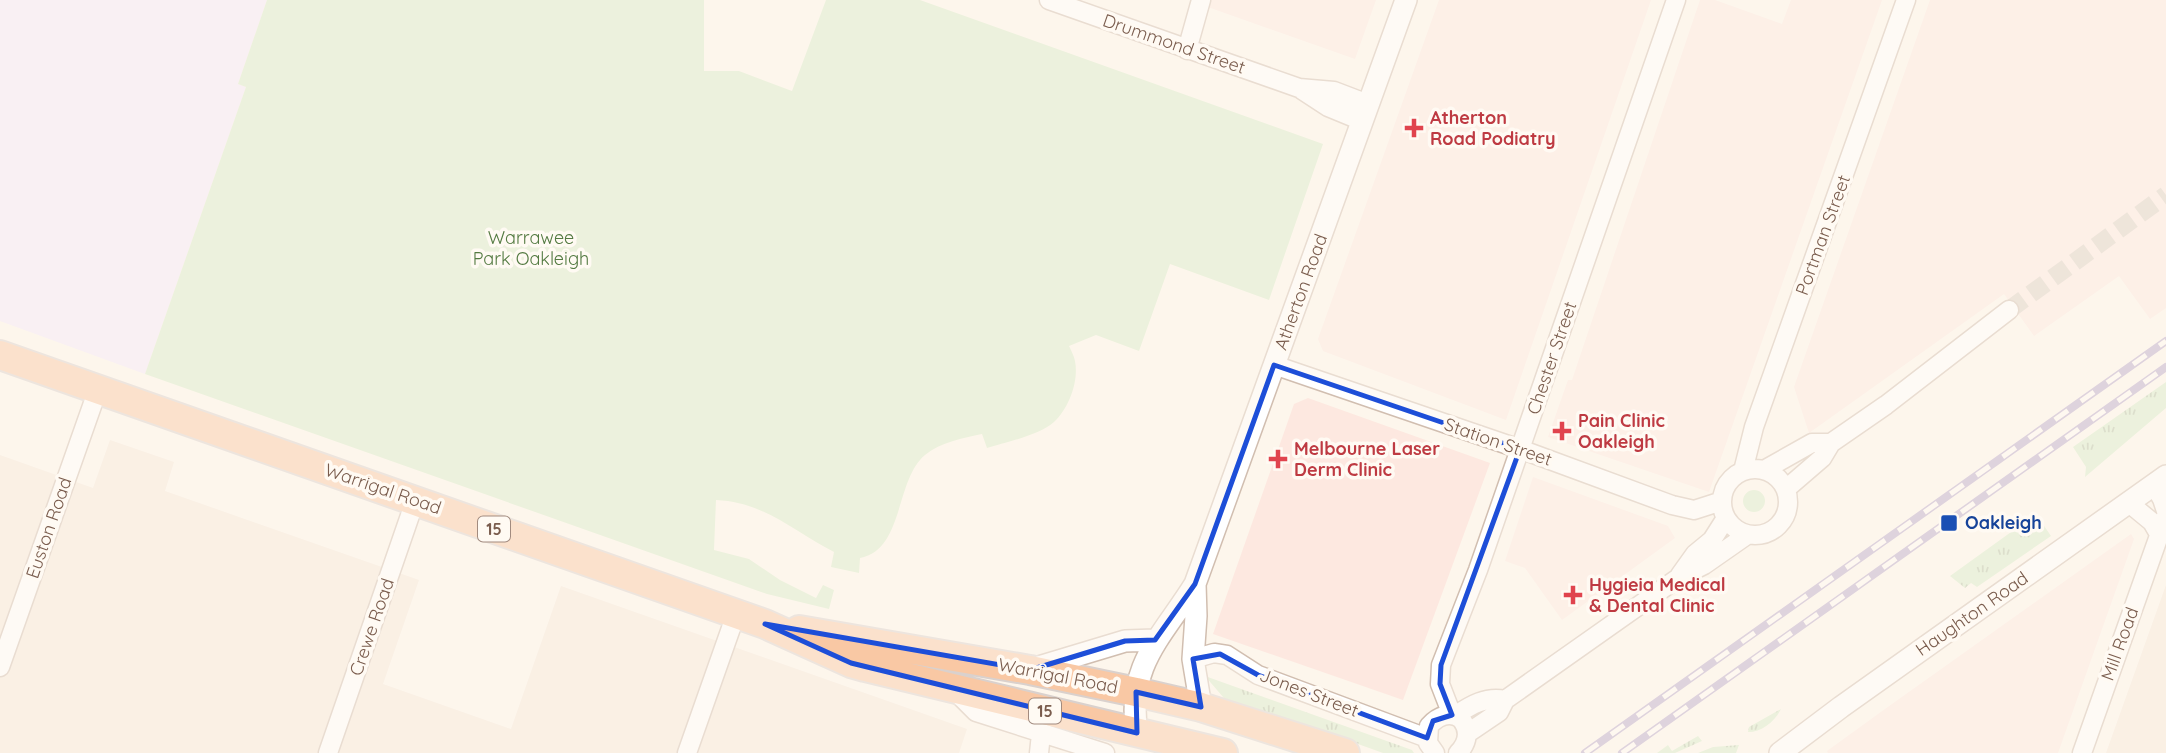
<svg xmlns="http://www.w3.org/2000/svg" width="2166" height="753" viewBox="0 0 2166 753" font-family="Quicksand,sans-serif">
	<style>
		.residential { fill: #f5e8da }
		.commercial { fill: #fde8e0 }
		.education { fill: #f3e8fa }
		.grass { fill: url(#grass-tufts) }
		.green { fill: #d8ecc9 }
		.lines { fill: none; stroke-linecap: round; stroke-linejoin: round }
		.minor-tunnel { stroke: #dcd0c4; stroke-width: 18; stroke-dasharray: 18 9; stroke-linecap: butt }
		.minor-casing { stroke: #d1beb0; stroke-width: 21 }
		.tertiary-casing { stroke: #d1beb0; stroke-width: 24 }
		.trunk-casing { stroke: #dad1cd; stroke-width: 32 }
		.minor { stroke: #fff; stroke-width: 18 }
		.tertiary { stroke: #fff; stroke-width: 21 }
		.trunk { stroke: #f9c8a4; stroke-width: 28 }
		.rail-casing { stroke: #b9a8c9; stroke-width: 8 }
		.rail { stroke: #fffaf3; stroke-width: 5; stroke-dasharray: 16; stroke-linecap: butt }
		.marked { fill: none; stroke: #1d4ed8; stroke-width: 5; stroke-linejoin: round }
		.health-dot { fill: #e0444e; stroke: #fffaf3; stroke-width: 2.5 }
		.transit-dot { fill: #1a4fb4; stroke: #fffaf3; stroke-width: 2.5 }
		.labels { text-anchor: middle; stroke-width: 7; stroke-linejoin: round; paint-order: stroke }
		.shield { fill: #fffaf3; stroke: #a28b7f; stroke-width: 2 }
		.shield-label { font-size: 16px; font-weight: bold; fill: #7a5c4d }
		.street-label { font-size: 18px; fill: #7a5c4d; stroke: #fffaf3 }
		.health-label { font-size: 18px; font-weight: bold; fill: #be3a42; stroke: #fffaf3; text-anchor: start }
		.park-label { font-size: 18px; fill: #537a41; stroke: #fffaf3 }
		.transit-label { font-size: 18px; font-weight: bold; fill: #164399; stroke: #fffaf3; text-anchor: start }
	</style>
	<defs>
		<pattern id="grass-tufts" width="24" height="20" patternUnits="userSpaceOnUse" patternTransform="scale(1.75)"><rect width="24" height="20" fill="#d8ecc9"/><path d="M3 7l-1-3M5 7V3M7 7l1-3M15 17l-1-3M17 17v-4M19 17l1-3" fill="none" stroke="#b4c2a5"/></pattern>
	</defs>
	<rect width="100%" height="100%" fill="#fdf6ec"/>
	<!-- residential -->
	<path class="residential" d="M110 440 174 462 165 491 419 580 383 684 511 729 561 586 967 729 959 753H0V455L93 488Z
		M2166 585V753H2106Z"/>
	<!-- commercial -->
	<path class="commercial" d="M1207 0H1376L1355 59 1205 6Z
		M1439 0H1651L1506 420 1323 351 1318 339Z
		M1700 0H1715L1782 24 1791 0H1882L1709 492 1548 437 1568 380H1572Z
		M1930 0H2166V308L2150 319 2119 276 2034 336 2004 294 1809 433 1794 387Z
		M1308 398 1490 463 1403 700 1213 634 1294 404Z
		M1533 477 1668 526 1675 538 1562 620 1525 568 1505 561Z
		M2131 534 2134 539 2058 753H1828L1827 751 1885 709Z"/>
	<!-- education -->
	<path class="education" d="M0 0H267L238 84 246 87 145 374 0 321Z"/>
	<!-- grass -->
	<path class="grass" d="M2166 382V408L2085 477 2086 467 2073 447Z
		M1743 501a11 11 0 1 1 22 0a11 11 0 1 1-22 0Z
		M2036 514 2051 536 1977 587 1971 583 1965 588 1950 576Z
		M1205 676 1412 750 1414 753H1383L1319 730 1229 704Z
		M1781 709C1775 721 1762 732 1748 732L1749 727Z
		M1698 736 1702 741 1675 753H1657L1668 745 1672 751Z
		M1739 745 1736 753H1698L1713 747Z"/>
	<!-- green -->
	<path class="green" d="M267 0H704V71H739L792 91 826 0H920L1323 144 1269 300 1170 264 1139 351 1096 335 1069 346C1071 350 1074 356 1075 361 1079 381 1069 408 1054 422 1040 435 1006 442 987 448L982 434C963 438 941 442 925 455 895 480 904 550 860 558L859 573 831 567 834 552C793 531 764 502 716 500L714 550 749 559 780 580 816 598 823 585 834 590 829 609 767 594 145 374 246 87 238 84Z"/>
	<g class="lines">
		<!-- minor-tunnel -->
		<path class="minor-tunnel" d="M2009 310 2166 195"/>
		<!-- minor casing -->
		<g class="minor-casing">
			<path id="minor" d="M1049 0 1299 88 1334 91 1368 104
				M1187 50 1201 0
				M1302 90 1328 107 1362 121
				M1274 365 1520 449 1672 505 1694 510 1722 501
				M1722 502a33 33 0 1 1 66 0a33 33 0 1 1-66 0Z
				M1764 470 1812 443H1831
				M1743 471 1754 427 1906 0
				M2154 485 2162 499 2166 511
				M1786 489 1822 458 1831 443 1886 405 2009 310
				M2129 503 2152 522 2159 534
				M1680 575 1695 554 1712 540 1726 518
				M1193 659 1214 653 1227 655 1258 675 1427 738
				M0 667 98 389
				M954 690 976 712 1105 753
				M1452 715 1440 684 1441 665 1478 570 1676 0
				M1456 715C1471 705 1486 696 1505 700
				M1468 733 1499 712 1505 700 1678 578 1704 565 1747 535
				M328 753 415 501
				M687 753 736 614
				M1039 753 1041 734
				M1435 753 1428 743 1429 726C1438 716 1450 711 1461 719 1470 730 1468 743 1458 753
				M2082 753 2166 516"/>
		</g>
		<!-- tertiary casing -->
		<g class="tertiary-casing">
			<path id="tertiary" d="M1195 584 1196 616 1193 659 1201 707
				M1032 669 1125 641 1155 640
				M1137 733C1126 665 1163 636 1195 584L1406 0
				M1780 753 1841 707 2166 476"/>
		</g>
		<!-- trunk casing -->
		<g class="trunk-casing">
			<path id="trunk" d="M0 355 765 624 851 663 865 667 1223 753
				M799 630 1030 670 1136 692 1201 707 1345 753"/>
		</g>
		<!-- minor -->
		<use href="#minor" class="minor"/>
		<!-- tertiary -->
		<use href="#tertiary" class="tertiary"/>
		<!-- trunk -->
		<use href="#trunk" class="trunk"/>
		<!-- rail casing -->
		<g class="rail-casing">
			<path id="rail" d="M1585 753 2166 341
				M1622 753 2166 367"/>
		</g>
		<!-- rail -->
		<use href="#rail" class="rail"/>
	</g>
	<!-- marked area -->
	<path d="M0 0H2166V753H0ZM1274 365 1520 449 1441 665 1440 684 1452 715 1433 721 1427 738 1258 675 1220 654 1193 659 1201 707 1136 692 1137 733 851 663 765 624 1030 670 1125 641 1155 640 1195 584Z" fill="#fdf6ec" fill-opacity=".55" fill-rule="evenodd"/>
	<path class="marked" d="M1274 365 1520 449 1441 665 1440 684 1452 715 1433 721 1427 738 1258 675 1220 654 1193 659 1201 707 1136 692 1137 733 851 663 765 624 1030 670 1125 641 1155 640 1195 584Z"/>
	<!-- markers -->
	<g class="health-dot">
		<path d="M1410.5 117.5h7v7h7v7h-7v7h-7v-7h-7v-7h7z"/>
		<path d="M1558.5 420.5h7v7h7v7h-7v7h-7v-7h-7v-7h7z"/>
		<path d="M1274.5 448.5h7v7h7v7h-7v7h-7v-7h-7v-7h7z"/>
		<path d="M1569.5 584.5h7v7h7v7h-7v7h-7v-7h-7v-7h7z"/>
	</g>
	<rect class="transit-dot" x="1940" y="514" width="18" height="18" rx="3.5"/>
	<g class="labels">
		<!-- shield labels -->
		<g class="shield">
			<rect x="478" y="516.5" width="32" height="25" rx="5"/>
			<rect x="1029" y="698.5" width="32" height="25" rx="5"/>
		</g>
		<g class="shield-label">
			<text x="494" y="535">15</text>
			<text x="1045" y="717">15</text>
		</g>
		<!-- street labels -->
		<g class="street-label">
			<text transform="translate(1174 44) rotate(19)" y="6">Drummond Street</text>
			<text transform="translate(1823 235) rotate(-70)" y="6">Portman Street</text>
			<text transform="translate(1301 292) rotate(-70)" y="6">Atherton Road</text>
			<text transform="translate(1552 358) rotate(-71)" y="6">Chester Street</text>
			<text transform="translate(1498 442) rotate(19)" y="6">Station Street</text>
			<text transform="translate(383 489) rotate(19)" y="6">Warrigal Road</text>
			<text transform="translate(49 528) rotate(-71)" y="6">Euston Road</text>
			<text transform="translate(1972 614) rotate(-35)" y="6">Haughton Road</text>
			<text transform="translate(372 627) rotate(-71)" y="6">Crewe Road</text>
			<text transform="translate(2120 644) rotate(-70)" y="6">Mill Road</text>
			<text transform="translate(1058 676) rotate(11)" y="6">Warrigal Road</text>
			<text transform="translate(1309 693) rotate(21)" y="6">Jones Street</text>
		</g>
		<!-- health labels -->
		<g class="health-label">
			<text x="1430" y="124">Atherton<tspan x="1430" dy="21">Road Podiatry</tspan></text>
			<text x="1578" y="427">Pain Clinic<tspan x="1578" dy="21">Oakleigh</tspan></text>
			<text x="1294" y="455">Melbourne Laser<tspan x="1294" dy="21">Derm Clinic</tspan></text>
			<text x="1589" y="591">Hygieia Medical<tspan x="1589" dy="21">&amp; Dental Clinic</tspan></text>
		</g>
		<!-- park labels -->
		<g class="park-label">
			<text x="531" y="244">Warrawee<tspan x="531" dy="21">Park Oakleigh</tspan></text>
		</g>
		<!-- transit labels -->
		<g class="transit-label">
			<text x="1965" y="529">Oakleigh</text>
		</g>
	</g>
</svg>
